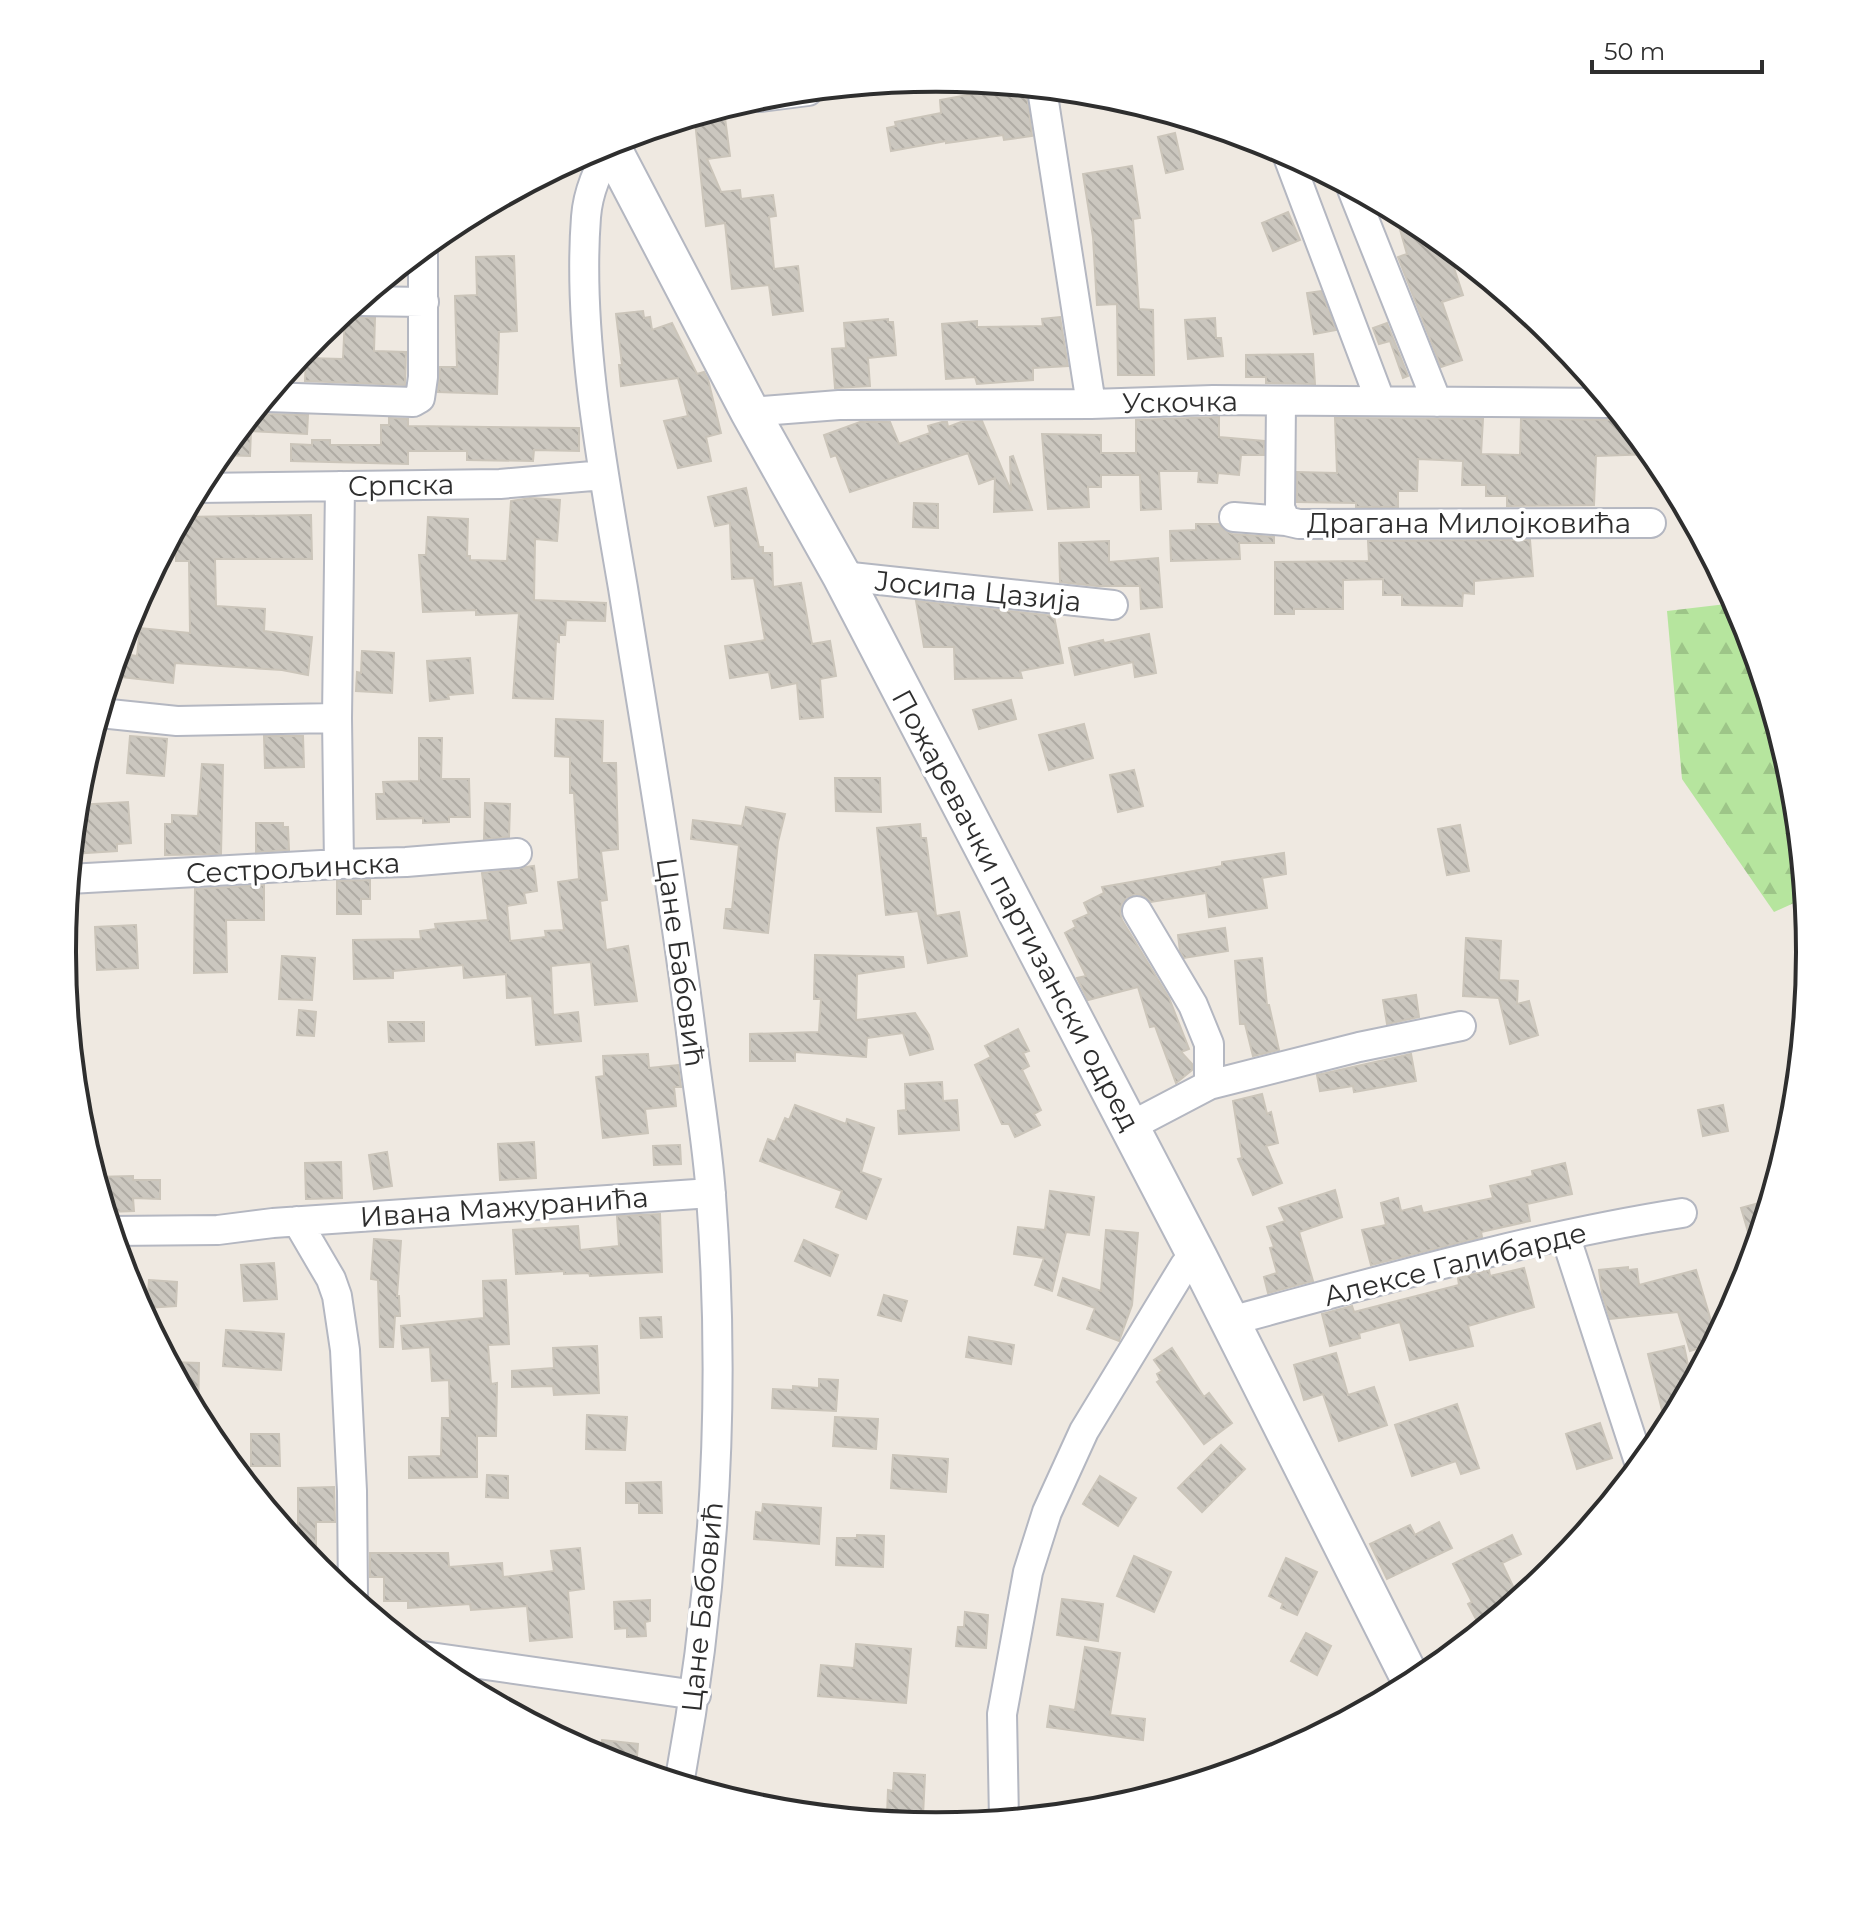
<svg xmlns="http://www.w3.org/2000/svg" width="1872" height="1905" viewBox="0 0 1872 1905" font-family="Montserrat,sans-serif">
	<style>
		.forest { fill: url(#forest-firs) }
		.building { fill: url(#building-back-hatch); stroke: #cbc5ba; stroke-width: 2 }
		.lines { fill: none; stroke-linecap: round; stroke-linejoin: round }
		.street-casing { stroke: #b4b7c1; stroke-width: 32 }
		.secondary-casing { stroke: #b4b7c1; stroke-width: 42 }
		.street { stroke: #fff; stroke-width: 28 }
		.secondary { stroke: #fff; stroke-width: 38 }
		.labels { text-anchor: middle; stroke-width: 7; stroke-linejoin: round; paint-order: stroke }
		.street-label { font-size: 28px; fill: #2e2e2e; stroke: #fff }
		.rim { fill: none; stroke: #2e2e2e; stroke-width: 4 }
	</style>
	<defs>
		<pattern id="forest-firs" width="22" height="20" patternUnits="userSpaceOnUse" patternTransform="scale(2)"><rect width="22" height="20" fill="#b6e59e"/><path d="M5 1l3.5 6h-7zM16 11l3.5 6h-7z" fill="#9dc588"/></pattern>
		<pattern id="building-back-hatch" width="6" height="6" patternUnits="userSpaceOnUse" patternTransform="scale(2)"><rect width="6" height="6" fill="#cbc7bf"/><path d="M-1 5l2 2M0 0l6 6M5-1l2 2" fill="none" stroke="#afaba4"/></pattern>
	</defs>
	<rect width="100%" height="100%" fill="#efe9e1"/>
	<!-- forest -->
	<path class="forest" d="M1735 603 1744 618 1793 782 1805 898 1774 912 1682 779 1667 611Z"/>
	<!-- building -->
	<path class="building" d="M1016 86 1026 87 1032 136 1004 140 1003 135 946 143V141L891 151 887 128 896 126 895 122 941 113 940 100Z
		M725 118 730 156 707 159 721 192 740 190 741 199 773 195 776 216 769 217 774 269 798 266 803 311 773 315 769 285 732 289 725 223 706 226 695 121Z
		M1175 133 1183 169 1166 173 1158 137Z
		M1132 166 1140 218 1133 219 1139 309 1153 310 1154 375H1118L1117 304 1097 305 1093 237 1083 174Z
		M1288 212 1300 240 1273 251 1262 223Z
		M1395 212 1422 226 1459 257 1451 259 1463 295 1442 302 1462 360 1441 367 1398 257 1407 254Z
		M514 256 517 331 499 332 497 394 438 392 440 367H457L455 296 477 295 476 257Z
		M1321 291 1336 330 1314 334 1307 293Z
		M643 311 644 318 650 317 652 330 672 323 697 374 704 372 708 379 721 433 706 437 711 461 678 468 664 421 688 416 678 378 621 386 619 365H622L616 314Z
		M345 316 375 318 374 351 406 352 405 385 305 381 306 358 343 359Z
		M1060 317 1068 366 1033 368V380L977 384 975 377 946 379 942 324 977 321V327L1043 326 1042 319Z
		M1215 318 1216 338H1221L1223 356 1188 359 1185 320Z
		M888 319V322H893L896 355 868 358 870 386 835 388 832 349 846 348 844 323Z
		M1387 323 1408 376 1403 378 1390 341 1379 344 1373 328Z
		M1313 354 1315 384 1266 383V377H1246V355Z
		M256 410 266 414 308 415 307 434 251 431 250 456 219 455Z
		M1219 417V437L1264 441V455H1241L1239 475 1218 473 1217 483 1198 482 1199 471H1159L1161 509 1141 510 1140 475H1101V487H1088L1089 507 1048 509 1042 434 1101 435V453H1136V420Z
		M389 418 408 419V426L579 428V451L534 450 533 461 467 460V451H408V464L291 461V444L312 445V440H330V445H381V425H389Z
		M1335 418 1483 419 1481 454 1520 455 1521 419 1624 420 1652 454 1596 456 1594 505 1507 506V496H1486V485H1462L1463 461 1418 459 1417 491H1398V507H1356V503L1297 502V472L1337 473Z
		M982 421 1011 491 1010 457 1013 456 1032 510 994 512 995 478 979 484 968 453 850 492 836 455 831 457 824 435 860 422H890L899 444 930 433 928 426 942 422H947L948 427 961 422Z
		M746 488 759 547H763V553H772L773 587 801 583 812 644 830 641 836 676 820 679 823 717 800 719 797 683 772 688 769 672 730 678 725 646 765 640 754 578 732 579 730 523 715 526 708 497Z
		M530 498 560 500 557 541 535 539 534 600 606 603 605 621 566 620 565 635H559V642L556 641 553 699 513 698 519 613 476 615V610L423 612 419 555H426L428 517 468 519 467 556H470V560L507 561 511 501Z
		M914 503 938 504V528L913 527Z
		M311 515 312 559H215L216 606 265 609 264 631 312 637 308 675 282 670 175 663 173 683 111 676 118 653 137 656 140 628 190 633 189 561H176V529L183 517Z
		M1196 524H1219L1224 530 1232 534 1274 537V543H1239L1240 559 1171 561 1170 531 1196 530Z
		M1530 540 1533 576 1474 581V594L1463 593 1462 606 1402 605V595H1383V579L1343 580V609H1294V614H1275V562L1369 561 1368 541Z
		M1109 541V562L1158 558 1162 607 1141 609 1140 586H1097L1060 582 1059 543Z
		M916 601 1054 616 1063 663 1020 671 1022 678 955 679 954 647H924Z
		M1149 634 1156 673 1135 677 1133 662 1075 675 1069 648 1103 640 1104 643Z
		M362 651 394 653 392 693 356 691 357 672 361 673Z
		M470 658 473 693 448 695 449 699 430 701 427 661Z
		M1011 700 1016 719 979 729 973 710Z
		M556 719 603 721 602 763H616L618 849 601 851 607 900 600 901 606 950 628 946 637 1001 595 1005 591 962 551 966 553 1015 578 1012 581 1041 536 1045 532 996 507 998 506 974 464 978 463 965 393 971V978L354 979 353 940 421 939 420 931 436 929 435 924 488 920 482 873 534 866 537 891 524 893 526 903 507 906 510 941 546 937 545 931 564 930 558 882 579 879 574 793H570V757L555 756Z
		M1084 724 1093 758 1049 770 1039 735Z
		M130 736 167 739 164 776 127 773Z
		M264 736H303L304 767 265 768Z
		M419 738H442L441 779H469L470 817H449V822L423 823V818L377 819 376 794H384L383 782 419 781Z
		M202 764 223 765 221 854 165 855V824H172V815L198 816Z
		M1134 770 1143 806 1118 812 1110 775Z
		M835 778H880L881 812 836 811Z
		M128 802 131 843 117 844V851L72 854 77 805Z
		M485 803 510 804 509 837 484 839Z
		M746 807 785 814 778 842 768 933 724 928 726 909H732L739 845 691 839 693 820 742 826Z
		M256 823H283V827H288L289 850 256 852Z
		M920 824 921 838H926L936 916 959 912 967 956 928 963 918 911 886 915 877 828Z
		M1460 825 1469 871 1447 875 1438 829Z
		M1284 853 1286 874 1262 878 1267 908 1209 917 1206 893 1151 902 1145 896 1136 894 1128 897 1122 903 1120 912 1122 920 1169 998 1189 1049 1181 1052 1192 1064V1070L1176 1083 1155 1026 1150 1027 1138 987 1088 1000 1077 978 1086 976 1065 933 1076 927 1073 921 1089 914 1084 903 1104 893 1102 887 1222 866V862Z
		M370 880V899H361V914H337V881Z
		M264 885V920H226L227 972 194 973 195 889Z
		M136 925 138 968 97 970 95 927Z
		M1225 928 1228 951 1184 958 1180 951 1178 935Z
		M1466 938 1501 941 1499 980 1518 981 1517 1004 1529 1001 1538 1035 1510 1044 1499 998 1463 996Z
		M815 955 903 957 904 967 857 974 856 1020 915 1013 929 1035 933 1049 910 1055 903 1033 867 1038 866 1057 795 1052V1061H750V1034L819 1032 821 999H814Z
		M282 956 315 958 312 1000 279 999Z
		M1262 958 1267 1005H1269L1279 1050 1253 1056 1245 1024H1240L1235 961Z
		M1416 995 1419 1017 1387 1024 1383 1000Z
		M299 1010 316 1012 314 1036 297 1035Z
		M388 1022H424V1041L389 1042Z
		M1018 1029 1029 1051 1023 1053 1029 1066 1022 1070 1041 1110 1034 1114 1040 1125 1015 1137 1009 1124H1002L975 1065 991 1057 985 1046Z
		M648 1054 649 1068 678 1065 681 1087H674L676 1106 645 1109 648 1133 603 1138 596 1077 604 1076 603 1056Z
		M1411 1054 1416 1081 1354 1092 1353 1086 1320 1091 1317 1075Z
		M942 1082 943 1101 957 1100 959 1130 899 1134 898 1111 906 1110 905 1084Z
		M1262 1094 1267 1114 1271 1112 1278 1143 1266 1146 1282 1183 1253 1195 1238 1159 1242 1158 1233 1101Z
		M795 1105 846 1124 847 1119 874 1128 861 1172 881 1179 866 1219 836 1207 842 1191 760 1161 768 1139 775 1142 785 1118 789 1120Z
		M1723 1105 1728 1131 1703 1136 1698 1110Z
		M534 1142 536 1178 500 1180 498 1144Z
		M680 1145 681 1164 654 1165 653 1146Z
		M387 1152 392 1186 374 1189 369 1155Z
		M341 1162 342 1198 306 1199 305 1163Z
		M1565 1163 1572 1194 1527 1204 1530 1221 1481 1232 1482 1237 1371 1265 1362 1230 1386 1225 1381 1203 1398 1198 1401 1211 1421 1206 1423 1213 1493 1198 1490 1186 1533 1176 1532 1171Z
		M133 1176V1180H160V1199L133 1198 134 1211 106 1212 95 1177Z
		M1335 1190 1342 1217 1299 1232 1313 1281 1268 1293 1264 1277 1277 1273 1270 1248 1274 1247 1267 1227 1285 1221 1279 1208Z
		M1050 1191 1094 1197 1089 1235 1066 1232 1052 1291 1035 1285 1044 1258 1014 1254 1018 1227 1045 1230Z
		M1770 1200 1754 1252 1741 1208Z
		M660 1214 662 1272 590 1276 589 1273 564 1274V1271L516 1274 513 1230 578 1226 580 1250 619 1246 617 1216Z
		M1106 1230 1138 1233 1132 1305 1119 1341 1087 1329 1095 1308 1058 1295 1063 1278 1101 1291Z
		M374 1239 401 1241 397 1296H399L400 1316H395L393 1347H380L378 1280 371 1279Z
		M804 1240 838 1255 830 1276 795 1261Z
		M274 1263 277 1299 244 1301 241 1265Z
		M1628 1267V1270L1637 1269 1639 1285 1696 1270 1716 1338 1713 1344 1690 1351 1678 1312 1610 1319 1602 1294 1599 1270Z
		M1524 1268 1534 1307 1468 1326 1473 1346 1410 1360 1400 1322 1359 1333 1360 1338 1330 1346 1322 1314 1352 1306 1354 1312 1459 1285 1458 1278 1489 1270 1490 1276Z
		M149 1280 177 1282 176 1306 147 1308Z
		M506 1280 509 1344 488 1345 491 1384 497 1383 496 1436H477V1477L409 1478V1457L441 1456 442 1418H450L449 1380 432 1381 430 1347 403 1349 401 1326 484 1318 483 1281Z
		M884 1295 907 1301 901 1321 878 1315Z
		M661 1317 662 1337 641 1338 640 1318Z
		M226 1330 284 1334 281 1370 223 1366Z
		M969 1337 1014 1345 1011 1364 966 1357Z
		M597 1346 599 1393 554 1395 553 1386 512 1387V1371L554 1368 553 1348Z
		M1684 1346 1692 1384 1667 1430 1648 1354Z
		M1172 1348 1204 1397 1209 1393 1232 1423 1204 1444 1157 1382 1160 1380 1157 1374 1162 1371 1154 1360Z
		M1336 1353 1348 1395 1374 1387 1387 1425 1339 1441 1323 1394 1304 1400 1294 1365Z
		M169 1362 199 1363 198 1416 181 1385Z
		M819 1379 838 1380 836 1411 772 1408 773 1389 793 1390V1386L819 1388Z
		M1457 1404 1479 1468 1461 1474 1456 1461 1412 1476 1395 1425Z
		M587 1415 627 1417 625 1450 586 1449Z
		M835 1417 878 1419 876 1449 833 1446Z
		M1600 1423 1612 1458 1577 1469 1566 1434Z
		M251 1434H279L280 1466H251Z
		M1221 1445 1245 1469 1202 1512 1178 1488Z
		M893 1455 948 1459 946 1492 891 1488Z
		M487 1475 508 1476V1498L486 1497Z
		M1100 1476 1136 1498 1118 1526 1083 1504Z
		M661 1482 662 1513H639V1503H626V1483Z
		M334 1487 335 1522H316V1568L298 1546V1488Z
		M763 1504 821 1508 819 1544 754 1539 756 1512 762 1513Z
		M1439 1522 1452 1548 1387 1579 1370 1544 1410 1525 1415 1535Z
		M857 1535 884 1536 883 1567 836 1565 837 1538H857Z
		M1512 1535 1521 1554 1502 1563 1519 1599 1477 1621 1468 1604 1472 1602 1453 1564Z
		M580 1548 584 1589 568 1591 572 1637 530 1641 527 1606 471 1610 470 1604 408 1608V1601H384V1577H370V1553H448L449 1567 502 1563 503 1577 554 1571 551 1551Z
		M1134 1556 1171 1572 1154 1612 1117 1596Z
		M1286 1558 1317 1572 1297 1615 1281 1608 1283 1603 1269 1596Z
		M1062 1599 1103 1604 1098 1641 1057 1635Z
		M650 1600V1621L645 1622 646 1636 627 1637V1628L615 1629 614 1602Z
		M965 1612 988 1615 986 1648 956 1646 958 1627H964Z
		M1306 1633 1331 1646 1317 1675 1291 1661Z
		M856 1644 911 1649 906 1703 818 1696 821 1665 854 1668Z
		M1085 1647 1120 1653 1110 1715 1145 1719 1143 1740 1047 1727 1050 1706 1075 1710Z
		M602 1740 638 1744 636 1770 600 1759Z
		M894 1773 925 1775 923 1816 887 1815 888 1790 893 1791Z"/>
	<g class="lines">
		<!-- street casing -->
		<g class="street-casing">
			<path id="street" d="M1042 89 1091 404
				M761 97 808 91
				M611 147C598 170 588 191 586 217 577 335 603 471 623 588 648 744 675 900 694 1056 700 1103 708 1150 711 1196 726 1392 715 1591 679 1784
				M1287 154 1380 400
				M1352 189 1437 402
				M359 301 424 302
				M267 397 413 402 420 398 423 377V249
				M1281 402 1280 508 1286 521 1299 524 1651 523
				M750 412 839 405 1091 404 1213 400 1610 403
				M198 488 500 484 604 475
				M1234 517 1286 521
				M842 576 1113 605
				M100 713 177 721 337 718 340 486
				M337 718 339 864
				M69 879 339 864 406 862 517 853
				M1137 911 1193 1005 1209 1044V1085
				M1129 1127 1209 1085 1359 1047 1461 1026
				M297 1221 331 1279 337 1296 345 1350 352 1491 353 1599
				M112 1231 218 1230 273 1223 711 1193
				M1565 1235 1640 1465
				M1230 1321C1379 1281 1529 1237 1682 1213
				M423 1656 696 1695
				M1004 1820 1002 1714 1028 1572 1047 1512 1084 1431 1185 1265 1198 1258"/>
		</g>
		<!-- secondary casing -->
		<g class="secondary-casing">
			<path id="secondary" d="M609 143 750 412 842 576 1198 1258 1413 1684"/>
		</g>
		<!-- street -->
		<use href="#street" class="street"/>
		<!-- secondary -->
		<use href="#secondary" class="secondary"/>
	</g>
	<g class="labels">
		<!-- street labels -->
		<g class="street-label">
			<text transform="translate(1180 402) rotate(-1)" y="10">Ускочка</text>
			<text transform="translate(401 485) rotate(-1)" y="10">Српска</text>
			<text x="1469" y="533">Драгана Милојковића</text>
			<text transform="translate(978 591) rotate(6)" y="10">Јосипа Цазија</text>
			<text transform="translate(293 868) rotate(-3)" y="10">Сестрољинска</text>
			<text transform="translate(1016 910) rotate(62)" y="10">Пожаревачки партизански одред</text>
			<text transform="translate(681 962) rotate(82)" y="10">Цане Бабовић</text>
			<text transform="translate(504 1207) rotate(-4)" y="10">Ивана Мажуранића</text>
			<text transform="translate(1455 1264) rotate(-14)" y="10">Алексе Галибарде</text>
			<text transform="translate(702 1607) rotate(-84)" y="10">Цане Бабовић</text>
		</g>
	</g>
	<!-- crop -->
	<path d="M0 0H1872V1905H0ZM76 952a860 860 0 1 1 1720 0a860 860 0 1 1-1720 0Z" fill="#fff" fill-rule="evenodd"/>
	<path class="rim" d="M76 952a860 860 0 1 1 1720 0a860 860 0 1 1-1720 0Z"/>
	<!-- scale -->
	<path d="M1592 60v12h170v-12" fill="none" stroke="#2e2e2e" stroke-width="4"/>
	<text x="1604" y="60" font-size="24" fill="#2e2e2e" stroke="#ffffff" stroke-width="6" paint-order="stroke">50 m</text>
</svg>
